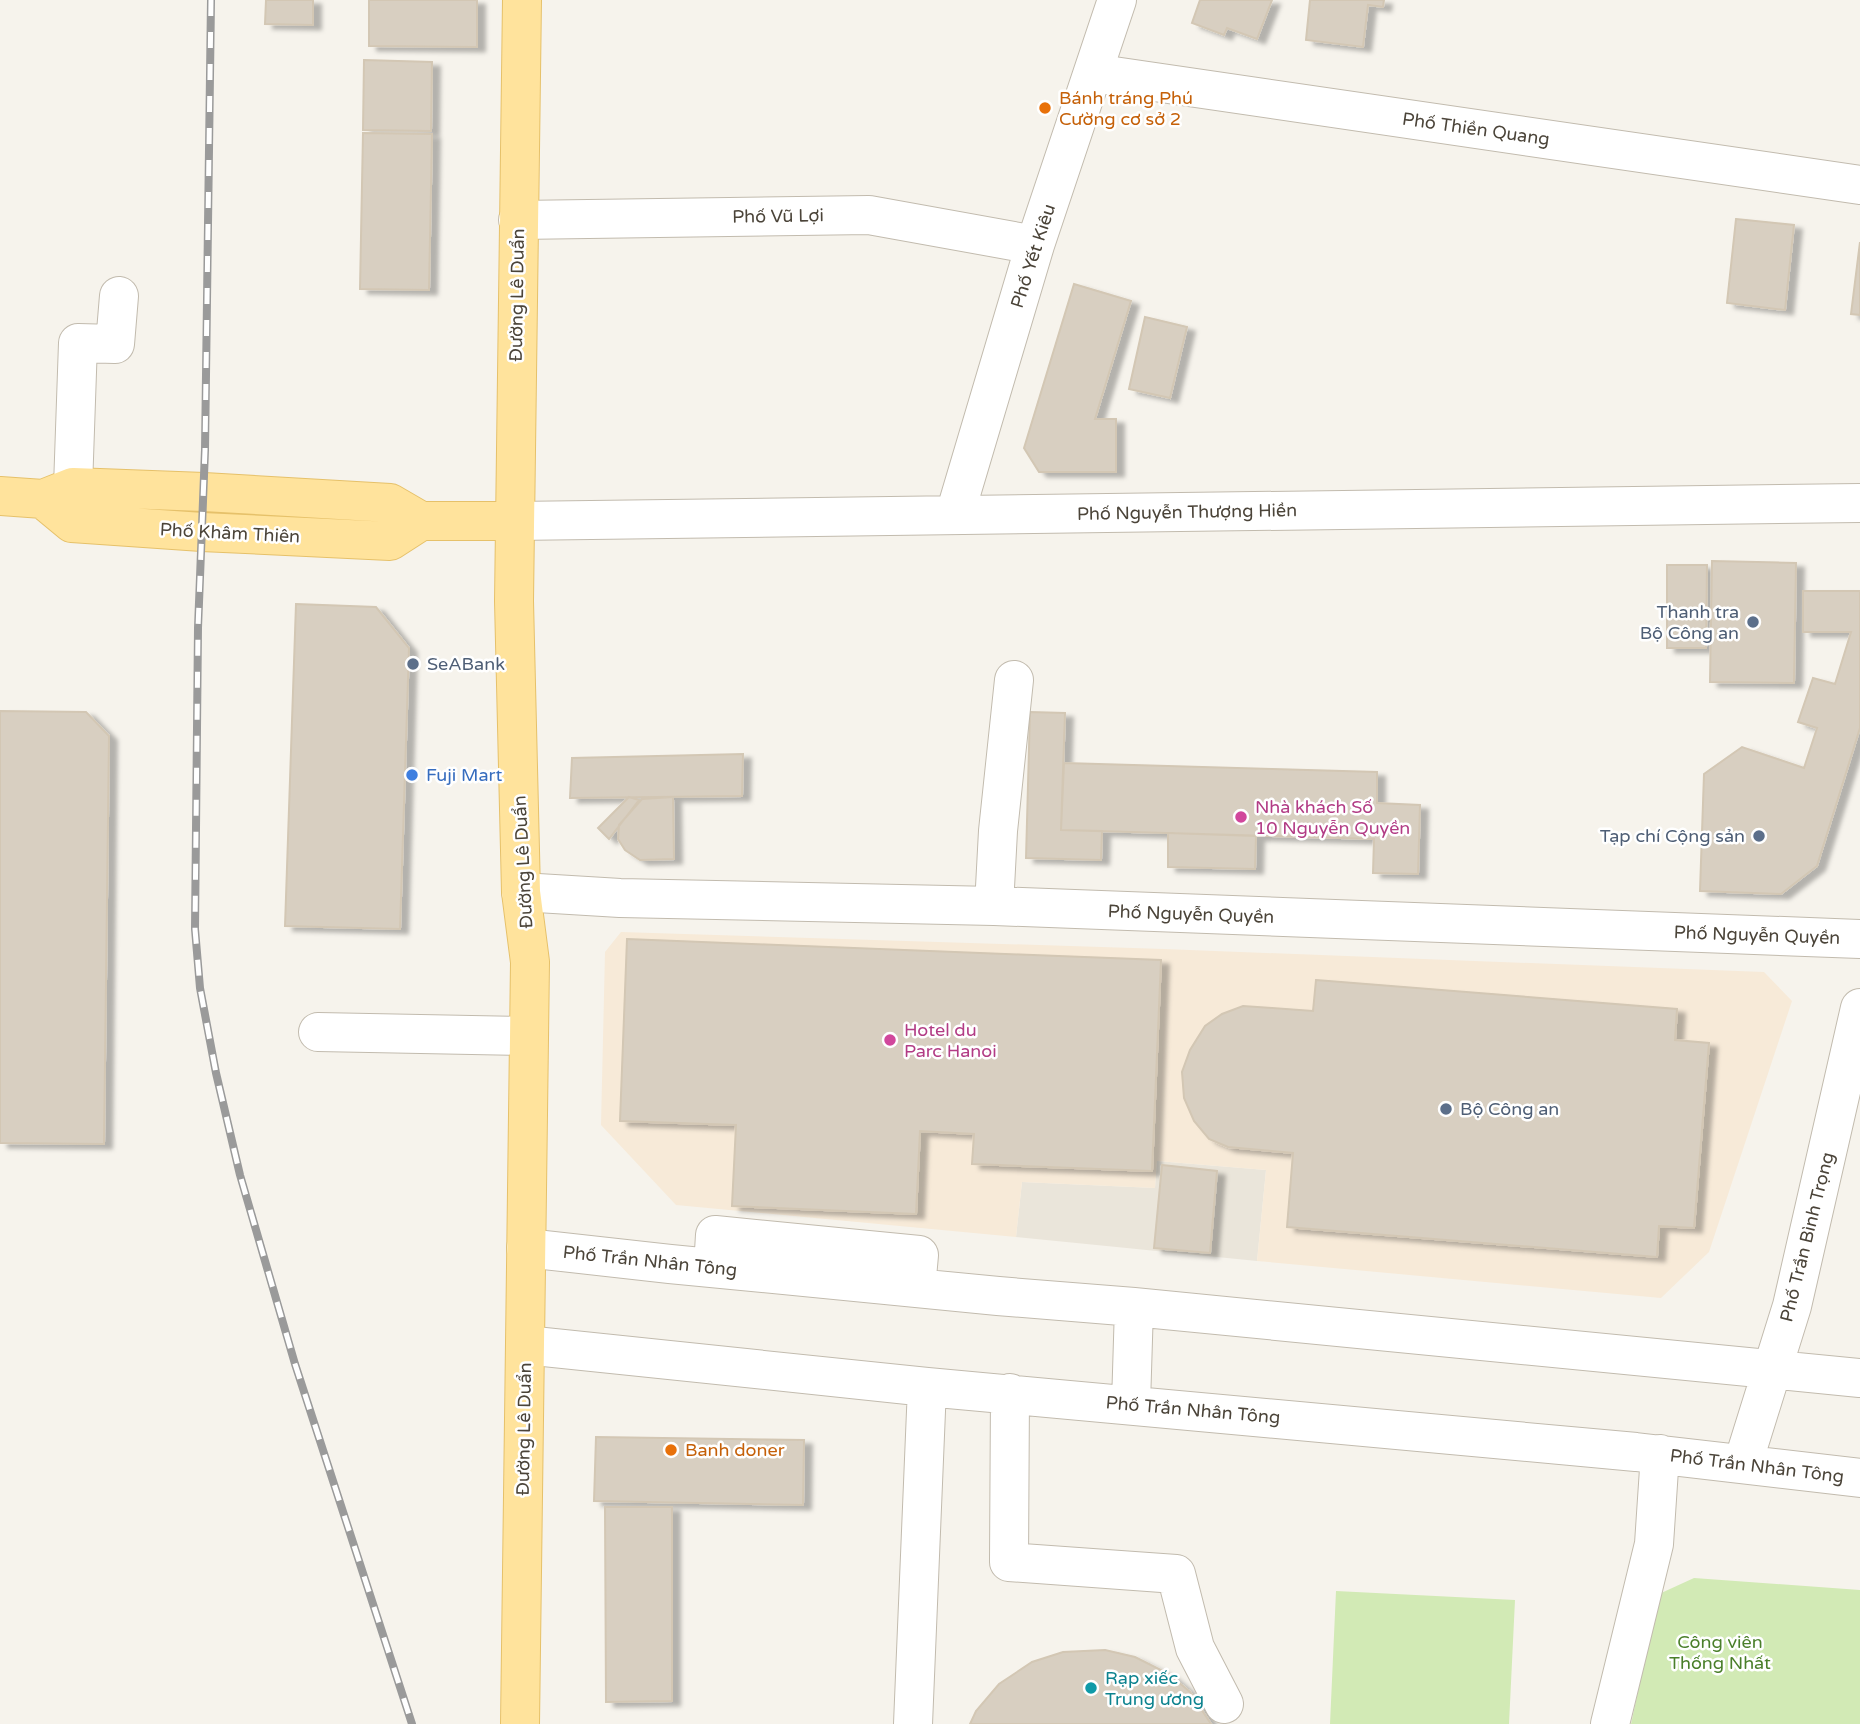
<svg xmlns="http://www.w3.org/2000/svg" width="1860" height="1724" viewBox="0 0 1860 1724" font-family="'Varela Round',sans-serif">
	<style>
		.residential { fill: #eae5da }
		.commercial { fill: #f7ead8 }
		.green { fill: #d2eab5 }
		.building { fill: #d8cfc1; stroke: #d3c7b4; stroke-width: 2; filter: url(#shadow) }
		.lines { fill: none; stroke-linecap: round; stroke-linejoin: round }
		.minor-casing { stroke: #c2bbae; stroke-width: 40 }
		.major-casing { stroke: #e6c16a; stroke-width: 40 }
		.minor { stroke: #fff; stroke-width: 38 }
		.major { stroke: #ffe39c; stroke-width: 38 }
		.rail-casing { stroke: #9a9a9a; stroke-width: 8 }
		.rail { stroke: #fff; stroke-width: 5; stroke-dasharray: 16; stroke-linecap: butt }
		.food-dot { fill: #e8710a; stroke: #fff; stroke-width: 2.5 }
		.service-dot { fill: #5c6f8a; stroke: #fff; stroke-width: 2.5 }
		.shop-dot { fill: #3f7fe0; stroke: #fff; stroke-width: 2.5 }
		.hotel-dot { fill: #d1479c; stroke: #fff; stroke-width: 2.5 }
		.culture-dot { fill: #0f9aa8; stroke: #fff; stroke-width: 2.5 }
		.labels { text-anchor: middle; stroke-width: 5; stroke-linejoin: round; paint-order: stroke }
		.food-label { font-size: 18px; fill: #c56008; stroke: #fff; text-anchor: start }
		.street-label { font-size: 18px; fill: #4b4439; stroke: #fff }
		.service-label { font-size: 18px; fill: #4e5e75; stroke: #fff; text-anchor: end }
		.shop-label { font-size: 18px; fill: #366cbe; stroke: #fff; text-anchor: start }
		.hotel-label { font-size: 18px; fill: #b23c85; stroke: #fff; text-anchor: start }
		.park-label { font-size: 18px; fill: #4a7f2a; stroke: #fff }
		.culture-label { font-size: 18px; fill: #0d838f; stroke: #fff; text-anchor: start }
	</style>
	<defs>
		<filter id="shadow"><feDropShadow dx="8" dy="4.5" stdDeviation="2" flood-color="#0004"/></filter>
	</defs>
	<rect width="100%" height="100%" fill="#f6f3ec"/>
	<!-- residential -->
	<path class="residential" d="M1157 1161 1266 1170 1257 1261 1016 1237 1022 1182 1155 1188Z"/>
	<!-- commercial -->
	<path class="commercial" d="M621 932 1164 949 1764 972 1792 1001 1709 1252 1661 1298 1257 1261 1266 1170 1157 1161 1155 1188 1022 1182 1016 1237 676 1205 601 1125 605 952Z"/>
	<!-- green -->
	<path class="green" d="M1694 1578 1860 1590V1724H1631L1659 1594Z
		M1336 1591 1515 1600 1509 1724H1330Z"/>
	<!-- building -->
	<path class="building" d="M266 0H313V25L265 24Z
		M369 0H477V47L369 46Z
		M1200 0H1272L1257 39 1227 28 1224 35 1192 23Z
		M1310 0H1384L1383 7 1368 5 1363 47 1306 40Z
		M364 60 432 62 431 131 363 130Z
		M363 133 432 134 429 290 360 289Z
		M1736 219 1794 225 1785 310 1727 303Z
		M1860 242V315L1851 314Z
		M1074 284 1131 301 1095 419H1116V472H1039L1024 448Z
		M1145 317 1187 327 1170 398 1129 389Z
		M1712 561 1796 563 1794 683 1710 682Z
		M1667 565H1707L1706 648H1667Z
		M1803 591H1860V728L1817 866 1781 894 1700 891 1704 774 1742 747 1804 768 1817 728 1798 722 1813 678 1835 684 1851 632H1803Z
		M296 604 376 607 409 648 400 929 285 926Z
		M0 711 86 712 109 736 104 1144 0 1143Z
		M1030 712 1065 713 1061 830 1102 831 1101 860 1026 858Z
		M743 754 742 796 570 798 572 758Z
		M1064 763 1377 772V803L1420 805 1418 874 1373 873 1374 839 1061 830Z
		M629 797 639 800 609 839 598 828Z
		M673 797 674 859 640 860 625 850 618 839 619 825 642 799Z
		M1168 833 1256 836 1255 869 1168 867Z
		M627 939 1161 960 1152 1171 972 1164 974 1134 920 1131 916 1214 732 1206 736 1125 620 1121Z
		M1316 980 1677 1009 1675 1040 1709 1043 1694 1228 1659 1226 1657 1257 1287 1227 1293 1153 1228 1147 1209 1139 1194 1121 1184 1098 1182 1072 1190 1050 1205 1026 1222 1014 1243 1006 1313 1011Z
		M1162 1165 1217 1171 1210 1253 1154 1248Z
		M596 1437 804 1440 803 1505 594 1501Z
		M605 1507H672V1701L606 1702Z
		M1105 1650 1135 1657 1169 1674 1190 1692 1211 1724H970L976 1711 999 1684 1032 1662 1063 1652Z"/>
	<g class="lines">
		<!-- minor casing -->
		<g class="minor-casing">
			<path id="minor" d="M1093 73 1860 185
				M518 220 869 215 1035 245
				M73 487 78 343 115 344 119 296
				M955 514 1035 245 1117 0
				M514 521 1860 503
				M521 892 620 898 994 906 1860 939
				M994 906 998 831 1014 680
				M318 1032 528 1036
				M526 1248 670 1264 998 1296 1134 1307 1860 1378
				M713 1268 715 1235 919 1255 916 1288
				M525 1345 927 1387 1636 1452 1860 1478
				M1010 1393 1009 1562 1176 1574 1195 1648 1224 1704
				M1131 1404 1134 1307
				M1743 1463 1792 1306 1860 1008
				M913 1724 927 1387
				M1610 1724 1654 1544 1660 1454"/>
		</g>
		<!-- major casing -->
		<g class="major-casing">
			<path id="major" d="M0 496 43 499 73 487 204 492 390 503 421 521H514
				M43 499 72 523 202 532 390 541 421 521
				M520 1724 530 962 521 892 514 601 522 0"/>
		</g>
		<!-- minor -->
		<use href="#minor" class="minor"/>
		<!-- major -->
		<use href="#major" class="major"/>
		<!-- rail casing -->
		<g class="rail-casing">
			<path id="rail" d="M211 0 205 450 198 628 195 929 200 988 216 1073 240 1175 295 1364 412 1724"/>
		</g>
		<!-- rail -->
		<use href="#rail" class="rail"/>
	</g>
	<!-- markers -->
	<g class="food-dot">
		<circle cx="1045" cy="108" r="7"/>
		<circle cx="671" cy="1450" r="7"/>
	</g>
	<g class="service-dot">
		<circle cx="1753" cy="622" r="7"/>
		<circle cx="413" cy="664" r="7"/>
		<circle cx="1759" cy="836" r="7"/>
		<circle cx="1446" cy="1109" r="7"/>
	</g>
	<circle class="shop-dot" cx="412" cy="775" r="7"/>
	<g class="hotel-dot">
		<circle cx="1241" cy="817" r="7"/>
		<circle cx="890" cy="1040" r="7"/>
	</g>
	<circle class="culture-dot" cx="1091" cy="1688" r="7"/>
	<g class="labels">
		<!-- food labels -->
		<g class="food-label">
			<text x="1059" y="104">Bánh tráng Phú<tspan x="1059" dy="21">Cường cơ sở 2</tspan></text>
			<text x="685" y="1456">Banh doner</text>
		</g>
		<!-- street labels -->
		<g class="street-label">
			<text transform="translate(1476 129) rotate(8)" y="6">Phố Thiền Quang</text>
			<text transform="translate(778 216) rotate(-1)" y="6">Phố Vũ Lợi</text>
			<text transform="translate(1033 256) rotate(-72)" y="6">Phố Yết Kiêu</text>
			<text transform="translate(517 295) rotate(-89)" y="6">Đường Lê Duẩn</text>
			<text transform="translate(1187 512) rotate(-1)" y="6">Phố Nguyễn Thượng Hiền</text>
			<text transform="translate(230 533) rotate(3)" y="6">Phố Khâm Thiên</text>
			<text transform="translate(523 862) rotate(-93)" y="6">Đường Lê Duẩn</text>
			<text transform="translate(1191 914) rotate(2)" y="6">Phố Nguyễn Quyền</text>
			<text transform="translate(1757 935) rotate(2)" y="6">Phố Nguyễn Quyền</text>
			<text transform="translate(1807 1237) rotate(-76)" y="6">Phố Trần Bình Trọng</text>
			<text transform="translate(650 1261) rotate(6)" y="6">Phố Trần Nhân Tông</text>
			<text transform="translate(1193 1410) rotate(5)" y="6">Phố Trần Nhân Tông</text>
			<text transform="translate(524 1429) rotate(-89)" y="6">Đường Lê Duẩn</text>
			<text transform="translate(1757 1466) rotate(7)" y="6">Phố Trần Nhân Tông</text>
		</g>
		<!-- service labels -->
		<g class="service-label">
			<text x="1739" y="618">Thanh tra<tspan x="1739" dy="21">Bộ Công an</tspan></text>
			<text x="427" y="670" text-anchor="start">SeABank</text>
			<text x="1745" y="842">Tạp chí Cộng sản</text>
			<text x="1460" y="1115" text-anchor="start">Bộ Công an</text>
		</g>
		<!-- shop labels -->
		<g class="shop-label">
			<text x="426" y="781">Fuji Mart</text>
		</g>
		<!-- hotel labels -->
		<g class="hotel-label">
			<text x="1255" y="813">Nhà khách Số<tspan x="1255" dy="21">10 Nguyễn Quyền</tspan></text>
			<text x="904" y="1036">Hotel du<tspan x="904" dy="21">Parc Hanoi</tspan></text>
		</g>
		<!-- park labels -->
		<g class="park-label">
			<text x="1720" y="1648">Công viên<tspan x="1720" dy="21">Thống Nhất</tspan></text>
		</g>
		<!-- culture labels -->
		<g class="culture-label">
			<text x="1105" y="1684">Rạp xiếc<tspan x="1105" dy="21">Trung ương</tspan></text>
		</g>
	</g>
</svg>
